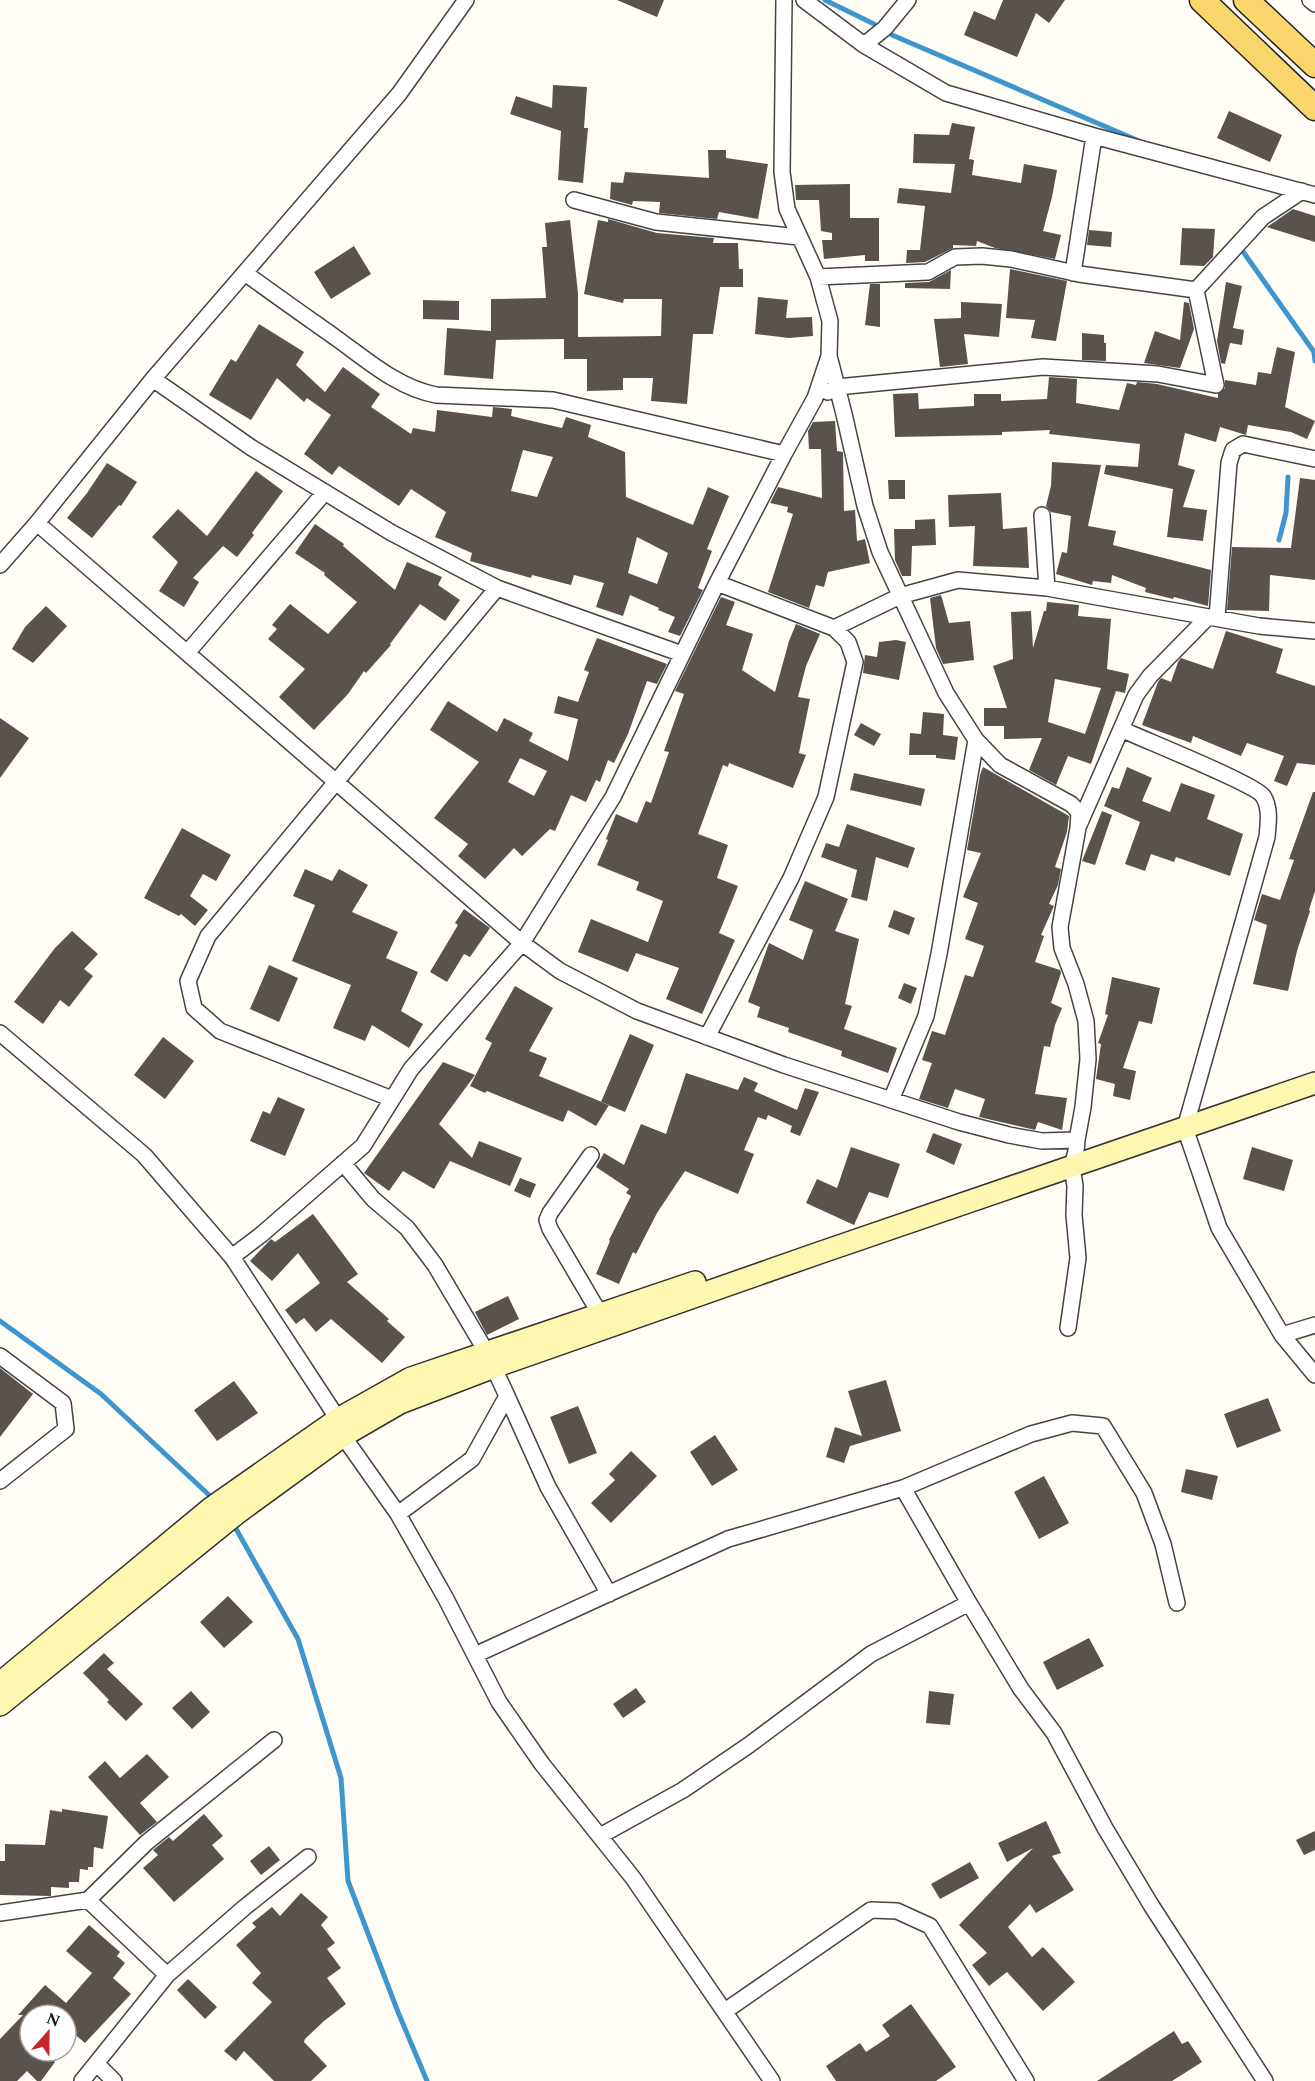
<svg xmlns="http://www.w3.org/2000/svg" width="1315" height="2081" viewBox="0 0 1315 2081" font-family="Spectral,serif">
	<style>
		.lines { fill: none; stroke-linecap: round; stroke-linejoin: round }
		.stream { stroke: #3f96cf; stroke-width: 5 }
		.building { fill: #5a524d; fill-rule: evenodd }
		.minor-casing { stroke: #444; stroke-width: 18 }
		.secondary-casing { stroke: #333; stroke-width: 24 }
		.primary-casing { stroke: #222; stroke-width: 27 }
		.minor { stroke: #fff; stroke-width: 15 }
		.secondary { stroke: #fff6b0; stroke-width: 21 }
		.primary { stroke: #f9d66b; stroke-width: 24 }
	</style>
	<rect width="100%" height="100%" fill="#fffdf5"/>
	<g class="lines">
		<!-- stream -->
		<path class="stream" d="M825 0 874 24
			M892 35 1139 141
			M1244 253 1314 352 1315 361
			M1279 540 1286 513 1288 477
			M0 1321 101 1394 209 1495
			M235 1527 298 1639 341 1778 348 1881 398 2012 427 2081"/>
	</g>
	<!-- building -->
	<path class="building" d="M617 0H664L657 17Z
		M1003 0H1065L1049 23 1036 13 1017 57 964 35 974 11 995 20Z
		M553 85 587 87 584 128H588L583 183 558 180 561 131 510 114 516 96 552 108Z
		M1229 111 1282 135 1270 162 1217 138Z
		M952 123 975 127 969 159 974 160 972 175 1021 183 1024 164 1057 170 1052 197 1043 231 1061 235 1055 259 995 248 977 241 976 246 953 245V248L925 262 906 263 907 250H920L925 206 897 203 899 188 951 193 955 164 913 163 914 134 949 135Z
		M708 150H726V158L768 164 758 219 719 212 717 219 659 213 660 202 633 201 632 205 610 199 611 182 623 183 625 172 709 178Z
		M850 184V218H879V261H865V255L824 259 822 240H832V233L821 231 819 200H796L795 185Z
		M1293 209 1315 216V242L1267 227Z
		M608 219 657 233 714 238 713 243H738L739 269H743V287H720L713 334H693L687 404 651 401 653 378H623V390L587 391V359H564V339L496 340 493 379 444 375 447 328 491 331V299L546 298 542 247H547L545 223 570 220 578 293V337L661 336 662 299H624L623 303 584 294 598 220 608 222Z
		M1182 228 1215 229 1213 257 1204 266 1180 265Z
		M1089 230 1112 232 1111 247 1087 245Z
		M354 246 371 274 331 299 314 272Z
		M1010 269 1067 281 1056 341 1031 338 1035 320 1006 318Z
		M951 270 950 289 905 288V283L929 282Z
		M1226 282 1242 286 1233 328 1244 330 1242 345 1230 343 1225 364 1221 363 1217 341Z
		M870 284H880V327L865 325Z
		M758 297 788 300 786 318 812 317 813 336 789 338 755 334Z
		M423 300 459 301V320L423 319Z
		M961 302 1002 304 999 337 964 334 968 364 940 367 934 319 961 318Z
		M1184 302 1189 303 1194 329 1180 368 1144 363 1155 331 1180 340Z
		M259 324 304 352 296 365 325 392 343 367 380 394 371 407 411 434 413 428 435 432 437 410 492 417 493 407 512 409 511 416 562 428 566 417 591 425 588 437 625 452 626 497 693 525 708 487 729 496 707 549 712 551 698 588 703 590 680 636 668 632 675 617 658 610 659 608 630 595 623 616 596 607 604 583 574 575 571 585 532 575 531 578 470 561 472 553 435 537 446 512 411 489 399 506 339 466 332 475 304 454 331 415 307 398 304 402 277 378 251 420 209 395 231 359 236 362ZM523 450 553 457 537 497 511 491ZM637 537 668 553 657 584 628 573Z
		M1082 333 1104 335V343H1106V361L1082 360Z
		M1277 347 1295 352 1285 407 1315 421 1307 439 1291 432 1248 425 1246 435 1220 427 1216 442 1185 433 1178 465 1195 470 1183 507 1207 510 1203 541 1167 537 1173 489 1104 474 1106 465 1138 467 1140 444 1049 434 1050 430 1002 432V435L895 437 893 394 918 393 919 409 974 406V394H1001V401L1047 399 1049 377 1077 379 1076 403 1119 410 1127 383 1136 385 1137 382 1157 384 1218 398V394L1225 388V380L1256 385 1258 372 1271 374Z
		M835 421 837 451 843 452 844 511 855 510 857 541 865 539 870 563 828 572 824 587 816 585 809 608 768 592 793 514 787 512 788 507 770 503 778 487 822 498 821 449H809L808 431 813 422Z
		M1052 462 1101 465 1088 526 1116 531 1113 545 1211 570 1208 606 1174 597 1173 599 1145 592 1146 588 1112 575 1111 583 1093 581 1092 585 1056 574 1062 552 1067 553 1071 516 1051 512 1046 506 1051 486Z
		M107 463 137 482 121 506 119 505 92 538 67 518 87 493Z
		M256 471 283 491 252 533 254 535 237 557 223 546 193 578 199 582 184 607 159 591 178 562 152 537 178 509 207 536Z
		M1300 478 1315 480V580L1270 575 1269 611 1227 610 1232 547 1291 548Z
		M888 480H905V499H889Z
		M1001 493 1003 529 1027 527 1029 568 973 566 975 526 949 527 948 495Z
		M935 519 936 545 912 546 911 576H902L895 560 894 529H915V520Z
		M315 524 344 544 343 546 395 590 407 562 442 577 438 585 460 600 445 621 420 604 390 644 391 645 366 673 364 671 348 694 314 730 279 697 305 669 268 639 277 629 272 625 290 604 328 634 357 602 324 575 325 573 295 553Z
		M941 595 949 623 970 621 974 660 943 664 936 648 930 598Z
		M721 597 735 602 726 625 753 634 742 670 775 692 789 641 796 624 820 634 806 666 798 697 810 699 799 753 806 755 793 788 729 763 728 767 723 765 698 834 728 845 717 878 738 886 719 933 735 940 702 1014 666 999 679 968 636 953 628 972 578 952 591 919 648 942 663 901 636 890 639 882 597 865 608 840 606 839 616 814 637 823 646 801 651 803 669 752 664 751 684 694 675 691Z
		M1047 602 1079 605 1078 616 1111 619 1107 669 1129 674 1125 693 1116 691 1091 764 1068 756 1056 785 1029 770 1042 738 1004 739V726H984V708H1007L993 666 1013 659 1011 612 1031 611 1033 648 1044 611H1046ZM1055 679 1101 688 1085 734 1048 722Z
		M46 606 67 626 33 663 12 649 25 627Z
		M1226 631 1283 649 1276 673 1315 686V765L1297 763 1287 786 1274 781 1284 756 1247 743 1241 756 1193 736 1191 743 1142 725 1158 682 1161 678 1171 682 1178 662 1181 658 1213 669Z
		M597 638 667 664 657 684 647 681 628 734 614 763 608 760 600 782 596 780 586 802 571 795 555 831 550 829 522 856 514 848 485 879 458 856 468 844 434 818 479 762 430 730 448 701 497 732 504 718 533 733 529 741 568 761 578 719 554 713 558 696 578 702 589 672 584 670ZM520 758 547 771 534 796 508 782Z
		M896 640 906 642 899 680 863 673 865 655 877 657 879 642Z
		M923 712 944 714 943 735 958 737 955 760 936 758V755H909L910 733 921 734Z
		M0 718 29 738 0 778Z
		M861 723 881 734 874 746 854 735Z
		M983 767 1069 816 1067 832 1055 867 1061 869 1058 885 1049 904 1054 906 1041 935 1044 936 1035 962 1060 970 1061 973 1051 1003 1062 1008 1055 1025 1050 1047 1044 1046 1035 1094 1067 1098 1062 1130 1038 1122 1035 1130 979 1117 985 1099 955 1089 948 1108 919 1099 932 1063 922 1060 932 1031 945 1035 965 975 973 977 984 946 965 939 978 903 963 897 981 853 967 850 980 775Z
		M1127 767 1152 778 1142 801 1170 812 1181 783 1215 795 1207 819 1243 834 1230 876 1176 857 1174 862 1151 854 1145 871 1125 864 1140 822 1104 806 1112 787 1119 789Z
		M854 773 925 789 921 806 850 790Z
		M1313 792H1315V891L1309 910 1310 911 1297 951 1288 991 1253 984 1267 925 1254 920 1262 894 1280 900 1294 860 1289 859Z
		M1102 811 1112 815 1095 865 1082 861Z
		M847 824 915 848 908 868 876 857 867 901 851 897 857 870 821 857 826 843 839 847Z
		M182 828 231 855 216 881 203 874 190 896 208 910 195 926 181 914 179 916 144 898Z
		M305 869 332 881 339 869 368 885 352 912 398 932 386 958 418 972 401 1011 423 1024 409 1048 372 1025 365 1041 333 1028 351 985 292 961 315 905 293 896Z
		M805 881 848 899 835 931 859 939 845 1004 852 1006 844 1029 897 1048 888 1073 841 1056 842 1051 788 1032 789 1028 757 1017 760 1007 748 1002 769 943 803 960 813 930 789 920Z
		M464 909 490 928 470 957 464 954 447 982 430 972 458 925 455 923Z
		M894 910 915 918 909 935 888 927Z
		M72 931 98 954 84 969 93 976 69 1007 60 1000 43 1024 14 1002 55 948Z
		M269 965 298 978 279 1022 250 1009Z
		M1112 977 1160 988 1152 1024 1139 1021 1123 1068 1136 1071 1130 1100 1113 1096 1115 1084 1096 1079 1101 1044 1098 1043 1108 1015 1105 1014Z
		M904 983 917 988 911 1004 898 998Z
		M515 986 553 1008 529 1051 547 1058 539 1076 609 1105 596 1126 568 1110 563 1122 487 1091 485 1093 470 1086 492 1043 485 1039Z
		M630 1034 654 1045 625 1112 601 1102Z
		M163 1037 194 1061 165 1099 134 1075Z
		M443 1062 475 1075 439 1124 472 1158 479 1141 522 1158 510 1186 450 1161 434 1189 403 1171 389 1191 364 1173Z
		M686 1073 738 1090 744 1077 758 1083 754 1091 797 1110 805 1088 819 1092 800 1136 790 1132 792 1126 768 1115 766 1120 758 1117 744 1150 754 1154 738 1194 685 1171 657 1213 636 1254 633 1252 619 1284 596 1274 610 1241 609 1240 631 1196 626 1193 629 1189 596 1167 604 1153 624 1165 641 1124 666 1134Z
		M278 1097 305 1109 285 1156 250 1141 263 1111 270 1114Z
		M933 1133 962 1144 954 1165 926 1152Z
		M851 1147 900 1164 888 1198 869 1192 854 1225 806 1203 817 1179 837 1188Z
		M1252 1147 1293 1160 1284 1191 1243 1179Z
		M520 1178 536 1184 530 1198 514 1191Z
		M313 1214 358 1274 347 1282 389 1319 387 1321 405 1337 382 1363 331 1319 316 1332 304 1318 296 1324 285 1310 320 1283 298 1253 272 1281 250 1261 271 1239 275 1242Z
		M508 1296 519 1319 487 1335 475 1312Z
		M0 1368 33 1394 0 1437Z
		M886 1380 901 1431 850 1446 844 1463 826 1457 835 1427 862 1436 848 1391Z
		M234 1381 258 1413 217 1441 194 1410Z
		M1268 1398 1281 1431 1237 1448 1224 1414Z
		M578 1406 597 1453 569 1464 550 1417Z
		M715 1435 738 1470 712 1486 690 1452Z
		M631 1451 657 1476 611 1523 591 1503 615 1480 609 1474Z
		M1186 1469 1218 1476 1212 1500 1181 1492Z
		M1044 1476 1069 1523 1039 1539 1014 1492Z
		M228 1596 253 1622 224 1648 200 1622Z
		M1089 1638 1104 1666 1057 1690 1043 1662Z
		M104 1653 114 1663 107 1669 143 1704 126 1721 107 1702 109 1700 83 1673Z
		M636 1688 646 1702 623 1718 613 1704Z
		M191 1691 210 1712 192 1729 172 1708Z
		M929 1691 954 1694 950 1725 926 1723Z
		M147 1754 169 1777 140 1803 157 1822 140 1835 88 1777 105 1761 120 1778Z
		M62 1809 108 1816 103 1849 94 1847 93 1867H88V1870L80 1869 79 1882H69V1888L51 1887V1896L0 1895V1861H5V1844L45 1845 50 1810 62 1812Z
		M204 1814 223 1836 212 1845 224 1859 174 1902 143 1868 158 1855 153 1850 169 1837 173 1841Z
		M1046 1821 1061 1853 1052 1856 1074 1890 1036 1913 1030 1904 1008 1927 1032 1957 1043 1947 1075 1982 1043 2011 1007 1972 989 1986 972 1965 987 1953 959 1925 1033 1848 1007 1862 998 1843Z
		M1315 1831V1850L1304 1855 1296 1840Z
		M269 1846 280 1860 261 1875 250 1861Z
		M970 1862 979 1878 940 1899 931 1884Z
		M301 1893 328 1917 321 1925 335 1943 327 1949 341 1968 327 1978 346 2004 324 2021 305 2039 304 2042 327 2066 311 2081H274L244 2051 236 2061 224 2051 272 2002 252 1983 261 1973 236 1945 256 1927 252 1923 272 1907 280 1916Z
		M89 1925 120 1952 117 1956 125 1963 113 1978 131 1994 85 2043 66 2027V2015H30V2051H44L55 2062 41 2081H37L27 2071 17 2081H0V2039L23 2015H18L45 1985 66 2003 92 1973 66 1951Z
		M188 1979 217 2007 205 2019 177 1990Z
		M911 2004 956 2067 936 2081H836L826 2066 860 2043 866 2052 890 2036 882 2025Z
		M1174 2031 1182 2044 1188 2041 1202 2062 1172 2081H1097Z"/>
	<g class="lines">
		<!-- minor casing -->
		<g class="minor-casing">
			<path id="minor" d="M804 0 864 45 946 93 1094 136 1315 195
				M1310 0 1315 4
				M864 45 885 28 908 0
				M574 200 656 222 799 237
				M245 273C275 295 305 316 336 338 367 360 398 388 436 395L553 400 784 454
				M1073 273 1094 136
				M818 277 928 272 955 257 982 256 1011 259 1079 274 1196 290
				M1196 290 1263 217 1302 191
				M829 356 844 414 865 506 880 552 946 693 976 740 1000 765 1071 804 1079 812 1078 828 1060 927 1062 948 1076 984 1086 1021 1088 1059 1083 1107 1077 1140 1076 1151 1072 1167 1075 1186 1074 1215 1078 1258 1068 1328
				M153 379 252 448 392 533 497 588 682 654
				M828 392 837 387 1043 367 1158 374 1216 385 1196 290
				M1042 515 1047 588
				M37 523 522 943 560 971 637 1011 784 1065 959 1122 1009 1135 1042 1141 1077 1140
				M0 565 37 523 153 379 399 94 466 0
				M1217 618 1229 463 1233 450 1243 444 1315 459
				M834 628 900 596 958 580 1047 588 1259 626 1315 631
				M187 653 325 492
				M1121 729C1142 739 1255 784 1263 796 1271 808 1268 825 1267 837L1185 1128 1219 1228 1282 1335 1315 1375
				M1079 825 1136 695 1150 676 1208 617
				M0 1033 144 1155 232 1257 338 1419 343 1436 398 1514 472 1459 507 1396 487 1353 435 1265 407 1228 373 1199 343 1163
				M707 1037 791 878 826 797 855 662 848 642 834 628 717 583
				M392 1099 220 1031 194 1008 188 981 208 936 497 588
				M891 1100 926 1016 939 954 976 740
				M591 1155 550 1213 547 1220 550 1229 600 1314
				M232 1257 262 1234 363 1146 411 1069 522 943 613 797 717 583 784 454 815 398 829 356 830 321 818 277 787 209 782 172 784 0
				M1282 1335 1315 1325
				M0 1356 63 1403 66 1429 0 1481
				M507 1396 548 1487 609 1594
				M903 1488 969 1603
				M398 1514 445 1597 499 1702 542 1764 633 1878 772 2081
				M475 1655 728 1539 903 1488 1031 1434 1072 1423 1103 1426 1144 1493 1163 1544 1177 1603
				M600 1836 683 1790 749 1745 871 1654 969 1603 1021 1689 1054 1733 1105 1828 1151 1905 1265 2081
				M88 1900 167 1975
				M0 1913 88 1900 146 1843 274 1740
				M725 2011 871 1910 897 1911 930 1926 1026 2081
				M97 2064 114 2081
				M82 2081 167 1975 245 1907 308 1857"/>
		</g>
		<!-- secondary casing -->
		<g class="secondary-casing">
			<path id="secondary" d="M0 1683 211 1508 338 1419 411 1378 695 1282
				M0 1705 236 1514 343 1436 400 1403 494 1367 819 1253 1315 1083"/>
		</g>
		<!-- primary casing -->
		<g class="primary-casing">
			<path id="primary" d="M1202 0 1315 108
				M1246 0 1315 65"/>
		</g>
		<!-- minor -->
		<use href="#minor" class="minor"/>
		<!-- secondary -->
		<use href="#secondary" class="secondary"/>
		<!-- primary -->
		<use href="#primary" class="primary"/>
	</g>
	<!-- north arrow -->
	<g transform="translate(48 2033) rotate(21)"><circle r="28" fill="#ffffff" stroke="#a0a0a0" stroke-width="1.5"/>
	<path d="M0-4.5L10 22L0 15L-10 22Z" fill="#c4262e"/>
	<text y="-9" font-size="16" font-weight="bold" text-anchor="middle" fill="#111111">N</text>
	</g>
</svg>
